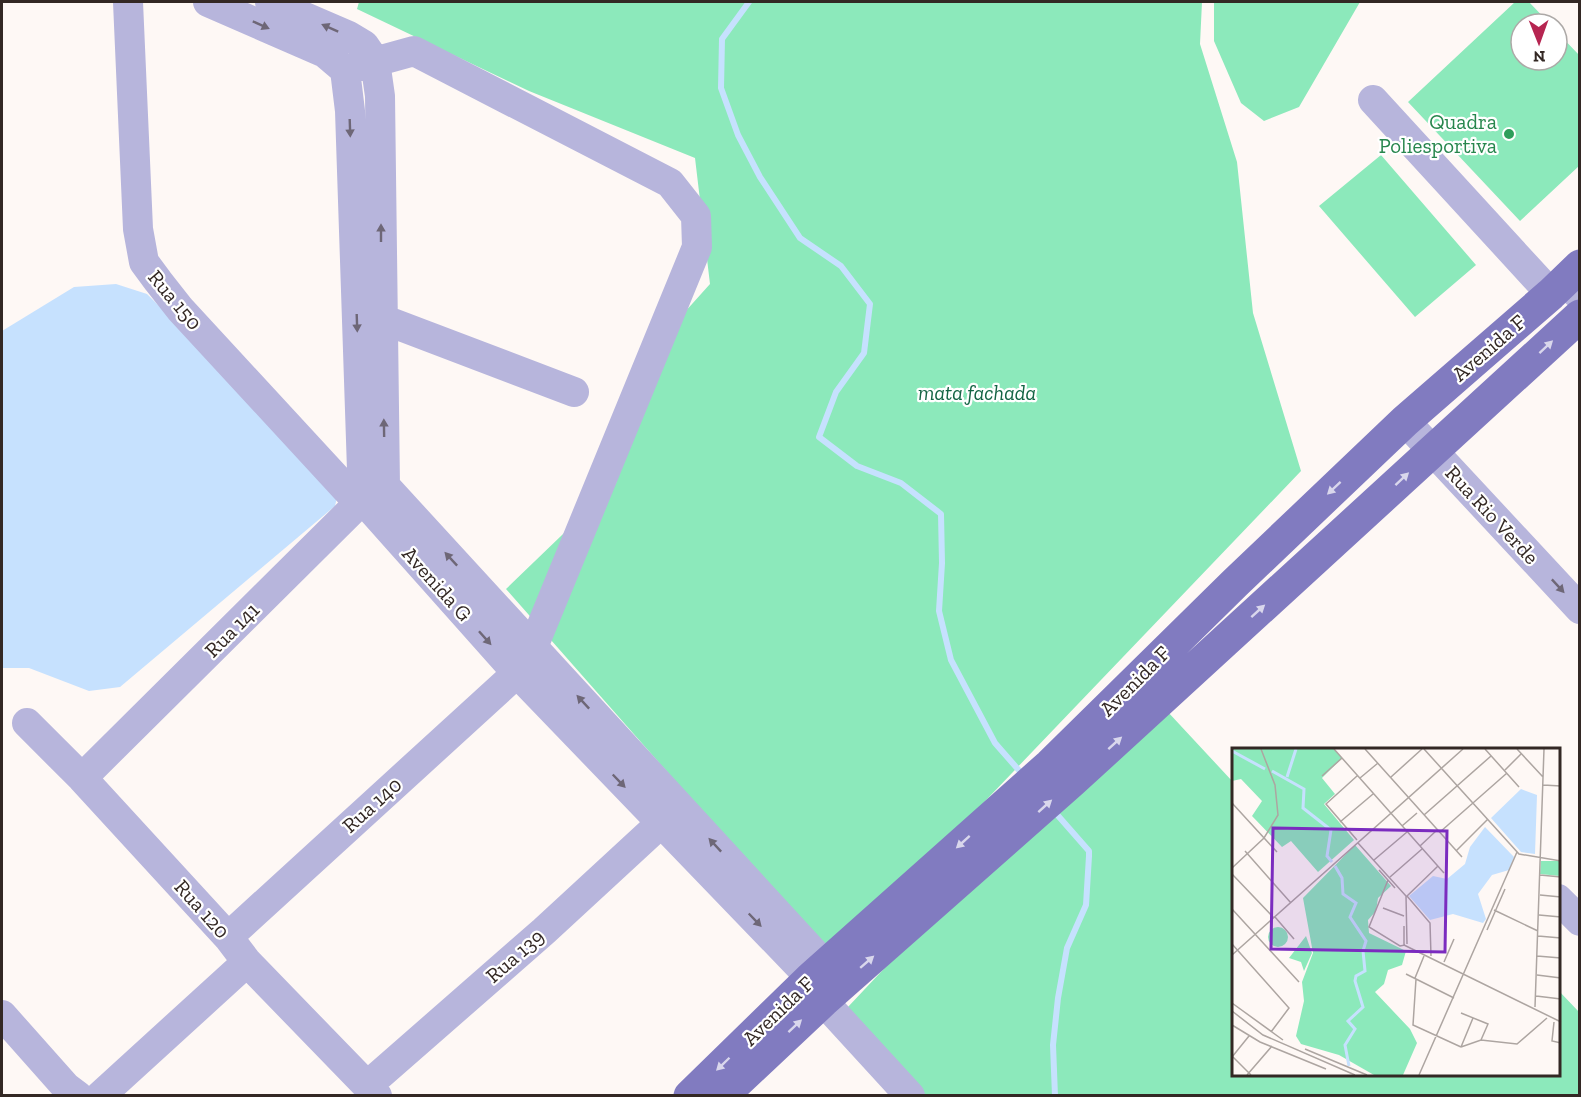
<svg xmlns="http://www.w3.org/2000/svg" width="1581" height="1097" viewBox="0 0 1581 1097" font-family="'Zilla Slab',serif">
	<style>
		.green { fill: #8ce9bb }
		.water { fill: #c6e1fe }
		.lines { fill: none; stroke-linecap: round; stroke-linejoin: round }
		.stream { stroke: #c6e1fe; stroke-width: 6 }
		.minor { stroke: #b7b5dc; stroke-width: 30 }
		.major { stroke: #817bc0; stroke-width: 33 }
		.oneway { fill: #6e6777 }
		.oneway2 { fill: #d9d7ec }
		.leisure-dot { fill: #2e9e5b; stroke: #fff; stroke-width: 2 }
		.labels { text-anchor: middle; stroke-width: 4.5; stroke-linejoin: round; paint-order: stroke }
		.leisure-label { font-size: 21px; fill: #27864d; stroke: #fff; text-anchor: end }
		.street-label { font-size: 21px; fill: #332824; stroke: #fff }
		.park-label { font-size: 21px; font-style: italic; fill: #146444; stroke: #fff }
		.inset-river { fill: none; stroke: #c6e1fe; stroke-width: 3 }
		.inset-road { fill: none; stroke: #ada5a1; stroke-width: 1.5 }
		.view { fill: #7b2cbf; fill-opacity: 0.15; stroke: #7b2cbf; stroke-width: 3 }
		.inset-edge { fill: none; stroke: #332824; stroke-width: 3 }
	</style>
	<rect width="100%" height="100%" fill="#fef8f5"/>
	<!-- green -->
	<path class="green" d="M359 2H1202L1200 44 1237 162 1253 313 1301 471 833 960 506 589 616 483 639 363 710 284 695 158 529 91 357 9Z
		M1214 2H1360L1299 107 1264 121 1241 103 1214 41Z
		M1515 2H1529L1550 24H1521V60H1557V32L1580 56 1579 166 1520 221 1408 102Z
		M1381 155 1476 265 1415 317 1319 206Z
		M1167 711 1233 782V1074H1558L1559 991 1579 1012V1095H922L847 1008 896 956Z"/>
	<!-- water -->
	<path class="water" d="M116 284 147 294 336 482 338 493 335 506 120 687 89 691 29 668H2V331L74 287Z"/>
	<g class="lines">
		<!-- stream -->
		<path class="stream" d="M749 2 722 39 721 88 738 135 760 177 800 238 841 266 870 304 864 353 836 392 819 437 857 466 901 483 941 514 942 563 939 611 951 660 995 743 1023 775
			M1053 810 1089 851V856L1086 905 1067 948 1058 998 1053 1045 1055 1096"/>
		<!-- minor -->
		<path class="minor" d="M128 2 138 229 144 262 158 281 180 309 359 503
			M208 2 325 53 345 70
			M270 2 349 36 364 45 375 61 380 96 385 486 826 966
			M356 67 414 51 670 183 696 216 697 247 533 647
			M345 70 350 111 363 500 517 673 809 976
			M1373 100 1551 294
			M1563 281 1580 296
			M382 319 574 392
			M1405 421 1580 609
			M27 723 82 778 228 937 247 962 377 1096
			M82 778 359 503 374 493
			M1558 899 1580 921
			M228 937 517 673
			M823 1001 910 1096
			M2 1015 66 1087 78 1096
			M368 1085 544 931 660 824
			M100 1096 247 962"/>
		<!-- major -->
		<path class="major" d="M724 1094 823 1001 1071 782 1580 316
			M690 1096 811 978 1050 765 1235 583 1405 421 1551 294 1580 266"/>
	</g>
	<!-- one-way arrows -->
	<defs><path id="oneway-solid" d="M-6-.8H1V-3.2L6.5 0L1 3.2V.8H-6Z" transform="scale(1.5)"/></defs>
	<g class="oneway">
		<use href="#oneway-solid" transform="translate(261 25) rotate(24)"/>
		<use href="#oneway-solid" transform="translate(330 28) rotate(-156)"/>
		<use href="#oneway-solid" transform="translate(350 128) rotate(88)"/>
		<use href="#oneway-solid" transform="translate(381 233) rotate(-90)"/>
		<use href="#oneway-solid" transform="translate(357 323) rotate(88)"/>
		<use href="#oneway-solid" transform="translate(384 428) rotate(-91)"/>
		<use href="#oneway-solid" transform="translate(451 559) rotate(-133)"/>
		<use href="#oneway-solid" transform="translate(1558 586) rotate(47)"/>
		<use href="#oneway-solid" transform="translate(485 638) rotate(48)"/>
		<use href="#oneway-solid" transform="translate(583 702) rotate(-133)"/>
		<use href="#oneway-solid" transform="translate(619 781) rotate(46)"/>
		<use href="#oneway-solid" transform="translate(715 845) rotate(-133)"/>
		<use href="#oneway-solid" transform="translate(755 920) rotate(46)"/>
	</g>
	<g class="oneway2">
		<use href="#oneway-solid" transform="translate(1546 347) rotate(-43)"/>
		<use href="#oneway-solid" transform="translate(1402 479) rotate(-43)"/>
		<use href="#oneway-solid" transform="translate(1334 488) rotate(137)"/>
		<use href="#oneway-solid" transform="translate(1258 611) rotate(-42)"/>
		<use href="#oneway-solid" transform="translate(1115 743) rotate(-42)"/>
		<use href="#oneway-solid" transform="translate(1045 806) rotate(-42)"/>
		<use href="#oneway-solid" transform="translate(963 842) rotate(138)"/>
		<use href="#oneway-solid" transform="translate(867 962) rotate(-41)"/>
		<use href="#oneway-solid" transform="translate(795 1026) rotate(-43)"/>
		<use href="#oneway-solid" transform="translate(723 1064) rotate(136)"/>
	</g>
	<!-- markers -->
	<circle class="leisure-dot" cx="1509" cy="134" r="6"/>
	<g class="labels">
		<!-- leisure labels -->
		<g class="leisure-label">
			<text x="1497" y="129">Quadra<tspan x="1497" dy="24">Poliesportiva</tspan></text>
		</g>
		<!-- street labels -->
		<g class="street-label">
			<text transform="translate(175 300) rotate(50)" y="7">Rua 150</text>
			<text transform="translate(1489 348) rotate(-41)" y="7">Avenida F</text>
			<text transform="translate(1492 515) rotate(47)" y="7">Rua Rio Verde</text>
			<text transform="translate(437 584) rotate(48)" y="7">Avenida G</text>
			<text transform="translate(232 630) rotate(-45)" y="7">Rua 141</text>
			<text transform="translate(1135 681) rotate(-45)" y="7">Avenida F</text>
			<text transform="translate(372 805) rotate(-42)" y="7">Rua 140</text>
			<text transform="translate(202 909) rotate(48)" y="7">Rua 120</text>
			<text transform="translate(515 956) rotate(-41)" y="7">Rua 139</text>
			<text transform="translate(778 1011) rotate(-44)" y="7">Avenida F</text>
		</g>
		<!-- park labels -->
		<g class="park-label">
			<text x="977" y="400">mata fachada</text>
		</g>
	</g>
	<!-- overview -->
	<g transform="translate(1232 748)">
		<rect width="328" height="328" fill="#fef8f5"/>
		<path d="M0 1H102L110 10 90 30 103 46 92 56 122 92 86 124 59 93 50 99 20 68 30 53 9 31 0 33ZM123 97 159 138 146 150 144 163 136 172 137 185 174 203 170 217 156 222 152 236 143 244 178 281 185 295 171 327H142L107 307 69 296 64 288 72 253 70 234 81 205 71 150ZM309 113H328V128L308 126ZM36 189a10 10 0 1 1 20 0a10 10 0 1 1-20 0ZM74 188 80 205 72 223 69 214 57 210Z" fill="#8ce9bb"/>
		<path d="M289 41 305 47 303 106 289 104 259 70ZM253 79 282 109 277 122 260 127 246 146 254 171 251 175 221 166 198 172 177 148 201 128 215 131 233 116 238 99Z" fill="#c6e1fe"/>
		<path class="inset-river" d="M0 3 33 21M40 23 72 41 71 60 99 82 95 108 100 114M55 29 64 1M103 118 110 130 111 146 124 155 118 169 134 193 131 203 133 223 124 228 123 233 131 259 116 273 123 281 113 297 117 318"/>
		<path class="inset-road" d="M102 1 212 125M133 1 230 109M192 1 287 106 329 113M253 1 287 39M285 1 311 29M273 22 289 6M90 28 110 10M159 29 190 1M128 30 146 15M311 37 329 38M0 55 45 104M192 67 259 8M108 74 141 46M170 78 185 65M208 84 275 25M125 92 94 56 125 28M126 95 174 148 175 196M188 98 205 82M13 103 59 155M224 103 256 71M142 112 175 84M0 120 32 90 46 67 43 37 29 1M147 122 163 140M0 126 42 170M308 127 329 129M158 129 190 101M156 132 137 179 168 198 173 197M308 147 329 149M175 148 198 175 199 208M174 149 206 118M151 160 172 168M0 161 67 234M262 162 306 183M307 167 329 169M43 169 62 191M172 178V197M255 182 273 141M306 188 329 190M0 196 57 260 39 284M172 197 329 274M0 207 231 1M305 208 329 210M212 214 222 191M174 226 222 250M305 227 329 230M183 230 192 208M184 231 181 277 229 299M304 248 329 251M0 255 51 292M303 259 312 1M0 263 31 287 123 327M229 265 256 276 249 292M322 274 320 293 329 295M0 277 28 294 94 321M229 299 249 292 285 296 315 270M229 299 241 270M73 301 135 327M0 308 19 327M0 309 17 288M15 327 40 298M187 327 285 104"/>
		<path class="view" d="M41 80 215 83 213 204 39 201Z"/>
		<rect width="328" height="328" class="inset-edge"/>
	</g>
	<!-- border -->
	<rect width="1581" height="1097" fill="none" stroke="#332824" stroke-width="6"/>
	<!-- north arrow -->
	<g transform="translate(1539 42) rotate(179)"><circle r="28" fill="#ffffff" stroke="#ada9a7" stroke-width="1.5"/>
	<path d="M0-4.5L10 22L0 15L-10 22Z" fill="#b62551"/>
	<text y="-9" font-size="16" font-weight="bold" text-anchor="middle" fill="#332824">N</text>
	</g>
</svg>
